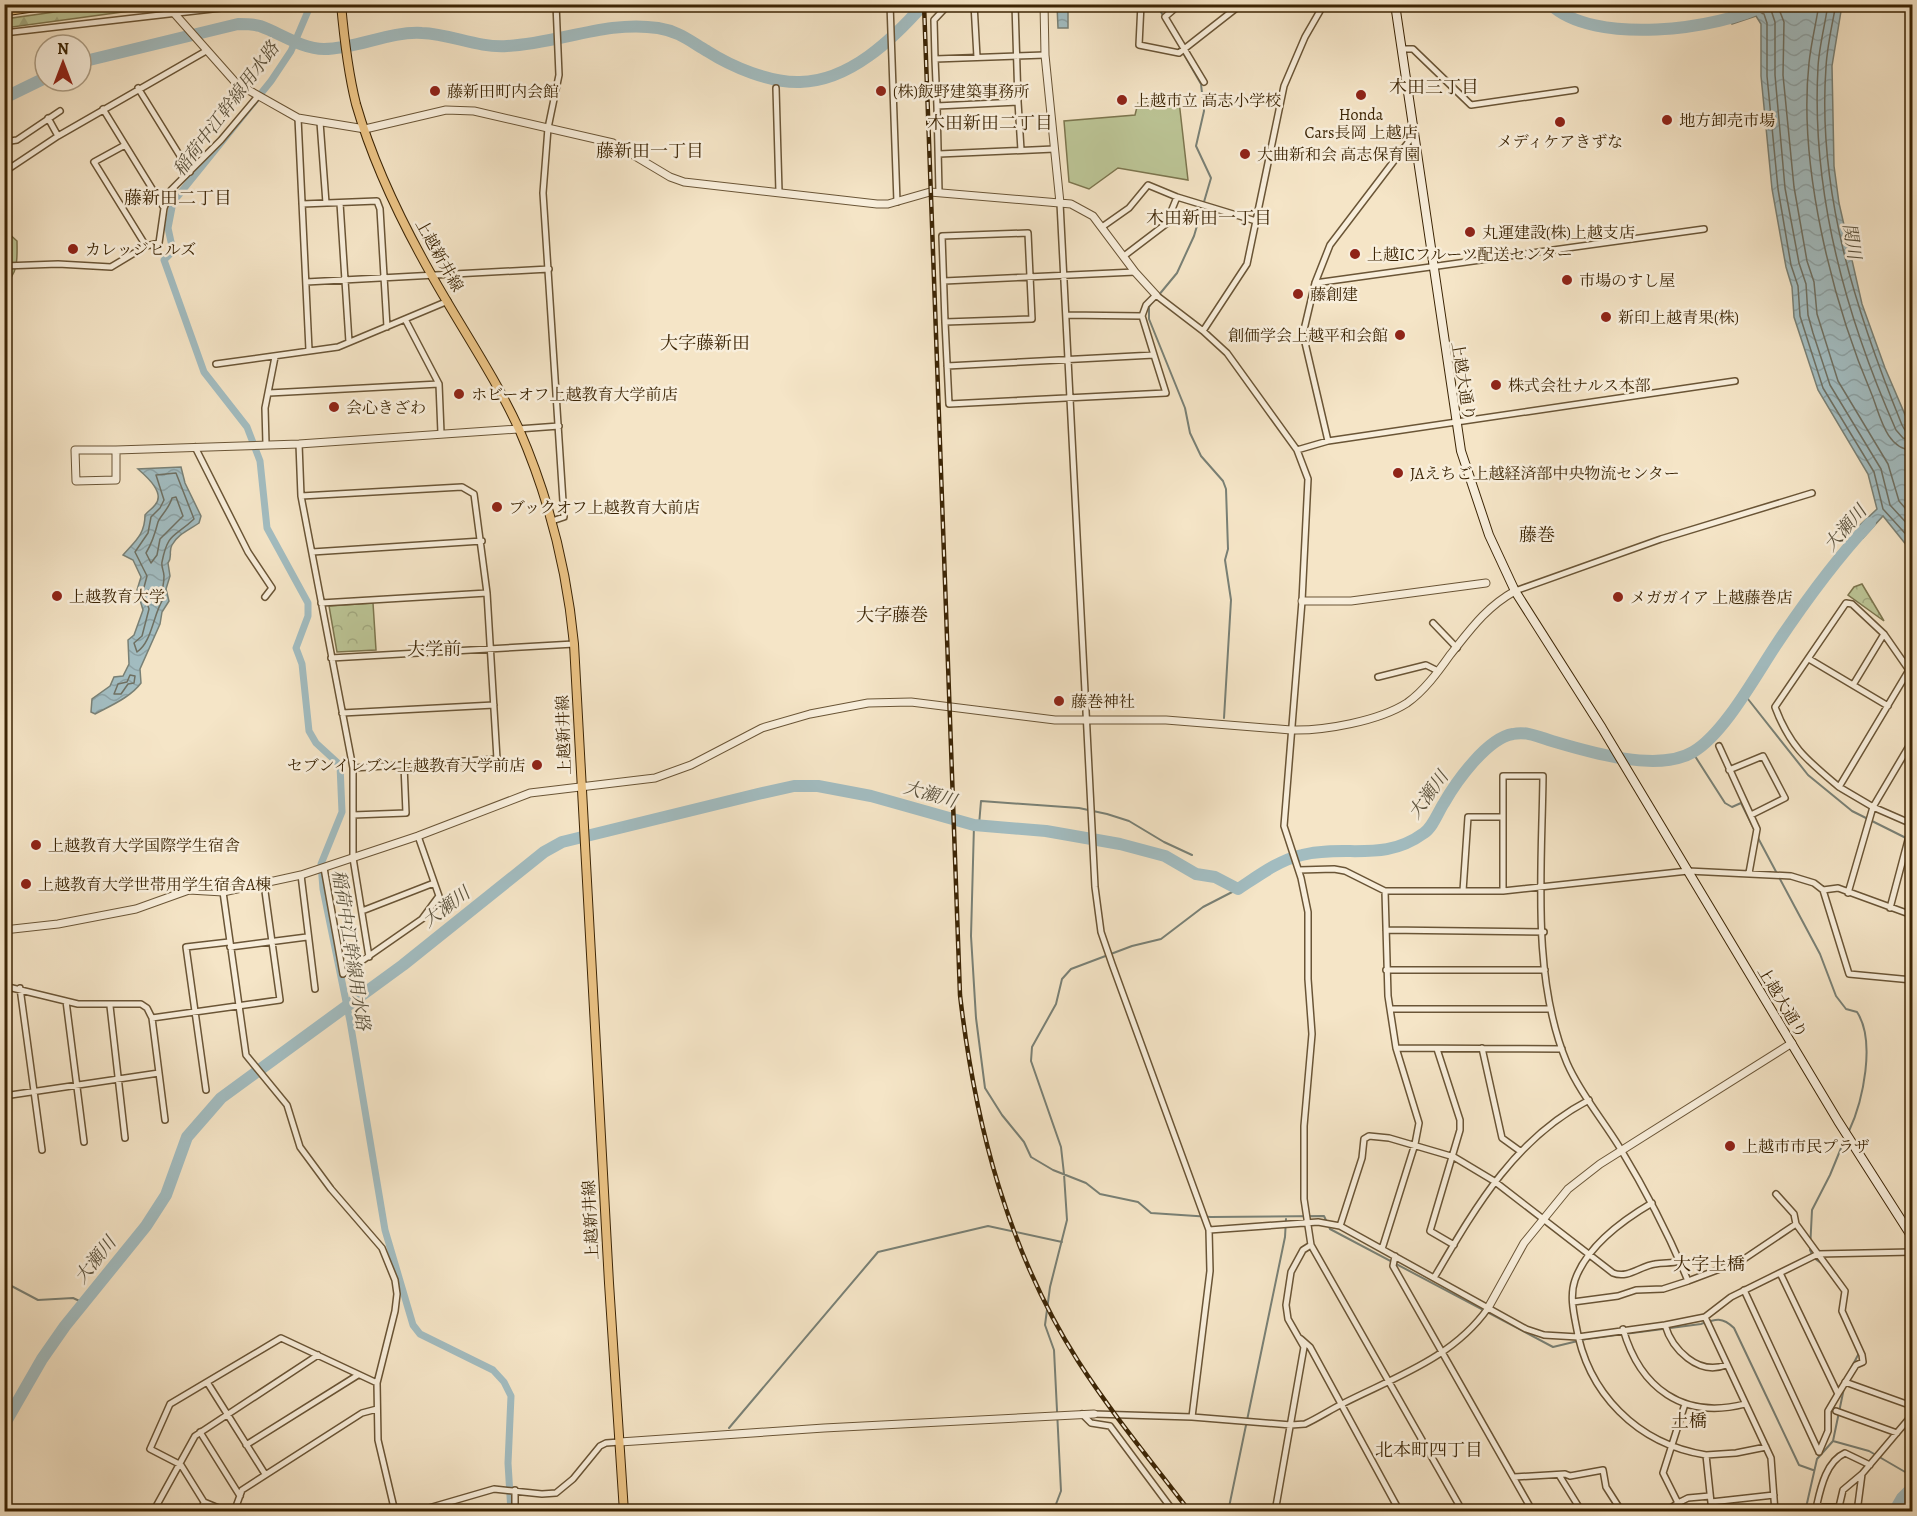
<svg xmlns="http://www.w3.org/2000/svg" width="1917" height="1516" viewBox="0 0 1917 1516" font-family="Alegreya,'Noto Serif JP',serif">
	<style>
		.green { fill: #bcc596; stroke: #7c754e; stroke-width: 1.5 }
		.forest { fill: url(#forest-firs); stroke: #7c754e; stroke-width: 1.5 }
		.park { fill: url(#park-crowns); stroke: #7c754e; stroke-width: 1.5 }
		.water { fill: url(#water-waves); stroke: #798075; stroke-width: 1.5 }
		.lines { fill: none; stroke-linecap: round; stroke-linejoin: round }
		.shore { stroke: #6f7062; stroke-width: 1.5 }
		.stream { stroke: #798075; stroke-width: 2 }
		.canal { stroke: #a2bcc0; stroke-width: 7 }
		.river { stroke: #a2bcc0; stroke-width: 12 }
		.minor-casing { stroke: #6a5536; stroke-width: 8 }
		.tertiary-casing { stroke: #6a5536; stroke-width: 9 }
		.secondary-casing { stroke: #3c2505; stroke-width: 10 }
		.primary-casing { stroke: #3c2505; stroke-width: 10 }
		.motorway-casing { stroke: #3c2505; stroke-width: 11 }
		.minor { stroke: #f8eedb; stroke-width: 5 }
		.tertiary { stroke: #f8eedb; stroke-width: 7 }
		.secondary { stroke: #f8eedb; stroke-width: 8 }
		.primary { stroke: #eac284; stroke-width: 8 }
		.motorway { stroke: #eac284; stroke-width: 9 }
		.rail-casing { stroke: #3c2505; stroke-width: 4.5 }
		.rail { stroke: #f8eedb; stroke-width: 2; stroke-dasharray: 7; stroke-linecap: butt }
		.poi-dot { fill: #8f2418; stroke: #f8eedb; stroke-width: 2 }
		.labels { text-anchor: middle; stroke-width: 5; stroke-linejoin: round; paint-order: stroke }
		.poi-label { font-size: 16px; fill: #3c2505; stroke: #f8eedb; text-anchor: start }
		.street-label { font-size: 16px; fill: #3c2505; stroke: #f8eedb }
		.neighbourhood-label { font-size: 18px; fill: #3c2505; stroke: #f8eedb }
		.water-label { font-size: 18px; font-style: italic; fill: #5b523d; stroke: #f8eedb }
	</style>
	<defs>
		<pattern id="forest-firs" width="22" height="20" patternUnits="userSpaceOnUse" patternTransform="scale(1.5)"><rect width="22" height="20" fill="#bcc596"/><path d="M5 1l3.5 6h-7zM16 11l3.5 6h-7z" fill="#a2a980"/></pattern>
		<pattern id="park-crowns" width="20" height="18" patternUnits="userSpaceOnUse" patternTransform="scale(1.5)"><rect width="20" height="18" fill="#bcc596"/><path d="M2 6a3 3 0 1 1 6 0M12 15a3 3 0 1 1 6 0" fill="none" stroke="#a2a980"/></pattern>
		<pattern id="water-waves" width="16" height="10" patternUnits="userSpaceOnUse" patternTransform="scale(1.5)"><rect width="16" height="10" fill="#a2bcc0"/><path d="M0 5q4-4 8 0t8 0" fill="none" stroke="#8ca1a4"/></pattern>
	</defs>
	<rect width="100%" height="100%" fill="#f5e5c7"/>
	<filter id="stains"><feTurbulence type="fractalNoise" baseFrequency=".00333" numOctaves="4"/><feColorMatrix values="0 0 0 0 .2 0 0 0 0 .09 0 0 0 0 .02 0 0 0 .5 -.17"/></filter>
	<radialGradient id="worn" r=".72"><stop offset=".6" stop-color="#630" stop-opacity="0"/><stop offset="1" stop-color="#630" stop-opacity=".3"/></radialGradient>
	<!-- green -->
	<path class="green" d="M1179 101 1188 180 1118 168 1089 189 1069 182 1064 121 1135 115 1138 103Z"/>
	<!-- forest -->
	<path class="forest" d="M111 4 159 5V7L5 28V19Z
		M4 229 17 241C17 255 19 275 5 282Z"/>
	<!-- park -->
	<path class="park" d="M1862 584 1884 621 1848 595 1854 587Z
		M373 603 376 650 337 652 329 606Z"/>
	<!-- water -->
	<path class="water" d="M1057 5H1068V28H1058Z
		M1751 5H1842L1832 66 1834 166 1839 203 1862 304 1885 368 1912 431V552L1883 516 1863 538 1857 528 1877 509 1868 474 1818 390 1794 317 1792 287 1786 267 1772 189 1761 76V24L1756 16 1732 24 1729 13Z
		M181 467 185 483 201 516 199 523C189 530 178 534 172 545 168 552 173 556 168 563L170 576 166 589 169 601 162 612 160 624 140 669 141 683C131 697 110 706 95 714L91 712 92 699 110 686 114 677 123 676 129 664 128 640 134 635 143 610 137 590 141 577 133 560 123 555C134 542 145 535 145 515 148 511 152 509 155 505 166 493 146 476 138 469Z"/>
	<g class="lines">
		<!-- shore -->
		<path class="shore" d="M1751 4 1752 10 1764 14 1767 23V76L1778 189 1791 265 1798 286 1800 316 1806 335 1823 388 1874 472 1883 509 1912 541
			M1763 4 1771 10 1775 22V75L1785 188 1799 263 1806 284 1808 315 1813 333 1830 385 1881 469 1890 505 1912 529
			M1777 4 1784 22 1783 75 1794 187 1807 261 1814 282 1817 314 1838 381 1888 464 1899 501 1912 516
			M1819 4C1816 24 1811 43 1809 63 1798 165 1832 301 1872 395 1880 415 1886 449 1912 450
			M1828 4C1825 25 1819 47 1818 67 1811 192 1846 317 1896 430L1903 438 1912 441
			M1836 4C1832 25 1827 47 1826 67 1817 192 1856 312 1902 425L1906 432 1912 433
			M176 473 194 519C174 538 168 532 162 562 161 567 164 571 164 576 164 587 161 587 163 599 153 615 152 642 137 652L134 643 142 636 149 609 143 591 147 576 135 552 148 533 151 517 160 508 164 500 156 475Z
			M176 497 183 516 160 539 157 555 151 563 146 553C152 543 155 534 158 522 160 516 169 509 172 498Z
			M130 675 135 676 134 683 128 684 121 694H114L118 684 127 682Z"/>
		<!-- stream -->
		<path class="stream" d="M1156 4 1164 17
			M1158 296 1177 273 1194 236 1211 178 1196 146 1204 111 1201 84 1182 51
			M1152 302 1149 307V319L1185 408 1190 433 1201 456 1223 481 1226 489 1228 549 1225 560 1231 600 1224 718
			M1744 694 1808 775 1852 811 1912 841
			M1693 753 1725 803 1732 807 1741 803 1755 831
			M974 825 971 936 976 1018 985 1088 1002 1115 1024 1142 1031 1157 1053 1170 1086 1183 1100 1194 1138 1202 1151 1213 1211 1217 1324 1216 1330 1229 1553 1347 1586 1339 1701 1324C1715 1319 1722 1316 1734 1328L1799 1465 1813 1470
			M979 825 981 801 1079 808 1107 814 1129 821 1164 842 1192 855
			M1757 836 1820 954 1836 996 1846 1009 1857 1012C1876 1041 1863 1101 1849 1131
			M1825 1266 1814 1258 1810 1250 1812 1210 1830 1175 1846 1136
			M4 1282 38 1300 73 1298 84 1303
			M1849 1372 1858 1355V1349
			M729 1428 878 1252 988 1226 1062 1242
			M1833 1441 1869 1451 1912 1476
			M1053 1512 1061 1491 1054 1350 1045 1325 1050 1287 1067 1220 1064 1174 1061 1147 1031 1061 1032 1047 1056 1004 1062 979 1071 969 1132 946 1161 939 1203 907 1238 889
			M1228 1512 1285 1237 1286 1219
			M1805 1512 1817 1459 1833 1441 1844 1388"/>
		<!-- canal -->
		<path class="canal" d="M311 4 291 51 271 81 173 202 168 228 173 251 164 260 204 372 247 427 260 461 267 528 308 603V616L296 648 302 664 309 731 316 743 340 765 342 812 321 864 323 889 350 1021 385 1230 413 1325 420 1334 493 1370 504 1382 511 1396 508 1463 511 1512"/>
		<!-- river -->
		<path class="river" d="M1550 4C1593 46 1719 30 1767 4
			M81 62 238 24C245 24 253 24 260 26 280 33 302 49 324 49 357 49 389 31 422 33 451 34 477 48 507 46 558 44 606 20 658 28 678 31 690 41 707 51 732 67 770 83 800 82 850 81 893 39 924 4
			M4 98 45 78
			M4 1425 42 1359 65 1326 146 1226 166 1195 187 1137 221 1098 403 965 544 852 562 842 758 794 794 786H818L871 796 974 825 1046 831 1120 844 1165 856 1196 874 1215 877 1238 889C1258 876 1279 860 1302 855 1347 844 1383 863 1424 833 1433 827 1438 812 1444 803 1456 782 1487 738 1513 734 1527 731 1539 737 1552 741 1589 752 1658 773 1693 752 1724 734 1756 675 1776 645 1804 603 1835 560 1870 523
			M1894 1512 1902 1498 1912 1488"/>
		<!-- minor casing -->
		<g class="minor-casing">
			<path id="minor" d="M890 4 897 202
				M949 4 934 20 935 59 1045 55
				M974 4 977 57
				M1110 4V7L1141 8
				M1141 4 1139 45 1179 53 1239 6 1247 4
				M1180 4 1165 17 1204 82
				M4 33 256 4
				M1401 49H1413L1471 105 1575 90
				M935 59 937 106 1018 102 1015 4
				M138 88 190 172
				M776 88 779 192
				M1018 102 1021 150
				M937 106 939 192
				M103 109 164 208
				M48 118 58 136
				M298 118 309 350
				M320 122 326 203
				M4 142 17 140 60 111
				M125 145 94 162 146 246
				M939 154 1054 149
				M4 172 58 136 206 51
				M340 203 349 342
				M1060 203 1095 887 1101 932 1112 964 1209 1230 1210 1271 1192 1417
				M302 204 377 201 380 209 387 327
				M1102 227 1129 208 1148 185 1177 197 1256 221
				M1028 233 1032 319 945 322 942 236Z
				M1124 256 1166 224 1177 197
				M4 266 58 264 111 267 146 246 159 243 164 208 171 190 221 140 258 96
				M944 281 1135 272
				M306 282 549 269
				M1315 283 1704 229
				M1066 315 1142 316 1146 305 1156 295 1203 331 1227 353 1297 450 1308 479 1302 601 1284 826 1301 878 1308 912V979L1312 1034 1304 1126V1199L1311 1245 1463 1512
				M406 321 439 384 441 433
				M945 322 949 404 1166 393 1154 355
				M1203 331 1247 264 1284 86 1305 37 1324 4
				M216 364 338 347 448 301
				M947 366 1154 355 1142 316
				M269 393 439 384
				M518 429 559 426
				M1328 441 1303 334 1315 283 1330 245 1413 136
				M266 444 265 408 275 357
				M299 444 301 496 353 768V858L369 957
				M195 447 248 552 272 588 265 597
				M1297 450 1328 441 1735 381
				M301 496 462 487 474 494 487 593 497 759 353 768
				M552 521 564 517 543 193 548 128 559 75 556 4
				M312 552 482 541
				M1515 591 1661 539 1812 493
				M321 603 487 593
				M1433 623 1457 648
				M331 658 574 644
				M1809 659 1888 706
				M1378 677 1426 665 1438 671
				M1853 685 1884 634
				M342 713 494 705
				M1912 741 1873 807 1912 824
				M1719 746 1757 829 1749 873
				M1729 770 1763 756 1785 798 1751 815
				M1839 787C1807 760 1790 747 1775 707L1846 603 1852 604 1884 634 1909 670
				M353 815 406 813 404 765
				M324 868 343 974 422 919 439 896 418 836
				M1299 870 1334 869 1345 871 1385 891H1503L1688 871 1791 876 1814 883 1823 890 1849 974 1912 980
				M301 875 315 989
				M1823 890 1838 888 1912 915
				M1463 891 1468 817H1503
				M1503 891V776H1543C1542 868 1531 977 1567 1063 1580 1093 1603 1120 1620 1148 1646 1191 1669 1235 1688 1281L1741 1261 1796 1224 1845 1291 1842 1311 1862 1355 1863 1362 1856 1365 1838 1394
				M223 892 246 1055 287 1105 300 1147 331 1189 382 1248 395 1280 397 1294 395 1311 377 1383
				M1848 893 1873 807 1839 787 1909 670 1912 675
				M1890 908 1912 825
				M362 911 434 883
				M1386 930 1544 932
				M230 947 307 937
				M1386 970H1545
				M4 986 78 1004H141L147 1008 152 1018 165 1120
				M20 988 42 1150
				M66 1001 84 1142
				M110 1006 125 1138
				M1390 1009H1550
				M152 1018 280 1000 264 884
				M1396 1048 1562 1049
				M1482 1048 1502 1138 1520 1151
				M1437 1049 1460 1120V1130L1430 1231 1454 1245
				M206 1090 186 947 229 942
				M4 1096 159 1073
				M1776 1194 1794 1214 1796 1224
				M1652 1203C1623 1220 1587 1246 1575 1280 1570 1294 1573 1310 1576 1325 1587 1393 1637 1444 1706 1455
				M1340 1226 1362 1158 1364 1139 1369 1136 1389 1138 1454 1157 1494 1181 1613 1273C1628 1279 1640 1266 1655 1264 1664 1262 1671 1264 1680 1261
				M1209 1230 1318 1222 1340 1226 1526 1329 1544 1335 1578 1337 1665 1325 1705 1317 1731 1297 1818 1254 1912 1252
				M1382 1249 1415 1144 1419 1123 1396 1048 1388 996 1385 891
				M1395 1256 1393 1266 1533 1512
				M1780 1273 1838 1394 1828 1411V1431L1819 1452
				M1434 1278C1475 1208 1514 1139 1589 1100
				M1744 1290 1819 1452
				M1573 1302 1618 1296 1636 1290 1663 1289 1688 1281
				M1705 1317 1771 1458 1775 1512
				M1665 1325C1672 1349 1698 1376 1726 1365
				M1623 1329C1640 1388 1683 1420 1745 1404
				M1301 1339 1310 1347 1400 1512
				M207 1382 265 1474
				M1845 1382 1912 1406
				M1685 1404 1663 1473 1678 1503 1688 1498 1710 1496
				M1836 1411 1897 1433
				M1082 1414 1091 1423 1110 1426 1174 1512
				M1094 1414 1192 1417 1291 1425 1305 1424C1318 1418 1330 1410 1342 1404 1395 1377 1453 1358 1488 1308
				M200 1432 240 1496
				M246 1445 358 1375
				M1862 1474 1843 1490 1839 1507H1822L1817 1504C1821 1486 1827 1461 1845 1453L1870 1465
				M1559 1475 1582 1512
				M1514 1477 1565 1474 1570 1476 1603 1470 1606 1487 1622 1512
				M515 1490V1512
				M1711 1502 1774 1495
				M153 1512 195 1436 318 1355
				M201 1512 204 1502
				M228 1512 204 1502 181 1465 150 1449 170 1404 281 1338 377 1383 378 1440 395 1512
				M234 1512 242 1490 362 1413 377 1409
				M415 1512 494 1489 542 1494 556 1493 573 1479 600 1446 606 1443 620 1442
				M1275 1512 1304 1347 1288 1319 1286 1305 1291 1272 1303 1250 1311 1245
				M1665 1512 1678 1503
				M1712 1512 1706 1455 1736 1453 1766 1447
				M1857 1512 1862 1474 1912 1415"/>
		</g>
		<!-- tertiary casing -->
		<g class="tertiary-casing">
			<path id="tertiary" d="M166 4 236 83 298 118 365 129 446 110 474 111 613 143 670 177 684 182 877 204H888L930 192 1071 204 1093 216 1135 272 1156 295
				M1044 4 1045 55 1060 203
				M116 450H75L76 481 116 480V450L299 444 518 429
				M1302 601H1351L1486 583
				M4 930 58 924 136 909 189 890 223 892 301 875 418 836 530 793 655 778 691 765 762 728 810 714 868 703 911 702 1055 720H1166L1291 730C1324 731 1379 721 1407 703 1424 691 1438 672 1450 655 1470 630 1486 607 1515 591
				M1488 1308 1524 1243 1568 1189 1600 1164 1792 1043
				M620 1442 824 1428 1094 1414"/>
		</g>
		<!-- secondary casing -->
		<g class="secondary-casing">
			<path id="secondary" d="M1395 4 1461 451 1489 535 1515 591 1602 728 1838 1121 1912 1237"/>
		</g>
		<!-- primary casing -->
		<g class="primary-casing">
			<path id="primary" d="M341 4C344 37 348 72 356 104 373 163 401 221 431 274 460 326 494 375 519 429 549 498 567 570 574 644L609 1283 624 1512"/>
		</g>
		<!-- motorway casing -->
		<g class="motorway-casing">
			<path id="motorway" d="M4 11 53 4"/>
		</g>
		<!-- minor -->
		<use href="#minor" class="minor"/>
		<!-- tertiary -->
		<use href="#tertiary" class="tertiary"/>
		<!-- secondary -->
		<use href="#secondary" class="secondary"/>
		<!-- primary -->
		<use href="#primary" class="primary"/>
		<!-- motorway -->
		<use href="#motorway" class="motorway"/>
		<!-- rail casing -->
		<g class="rail-casing">
			<path id="rail" d="M924 4 960 995C975 1124 1008 1251 1078 1361 1112 1414 1152 1462 1190 1512"/>
		</g>
		<!-- rail -->
		<use href="#rail" class="rail"/>
	</g>
	<!-- markers -->
	<g class="poi-dot">
		<circle cx="435" cy="91" r="6"/>
		<circle cx="881" cy="91" r="6"/>
		<circle cx="1361" cy="95" r="6"/>
		<circle cx="1122" cy="100" r="6"/>
		<circle cx="1667" cy="120" r="6"/>
		<circle cx="1560" cy="122" r="6"/>
		<circle cx="1245" cy="154" r="6"/>
		<circle cx="1470" cy="232" r="6"/>
		<circle cx="73" cy="249" r="6"/>
		<circle cx="1355" cy="254" r="6"/>
		<circle cx="1567" cy="280" r="6"/>
		<circle cx="1298" cy="294" r="6"/>
		<circle cx="1606" cy="317" r="6"/>
		<circle cx="1400" cy="335" r="6"/>
		<circle cx="1496" cy="385" r="6"/>
		<circle cx="459" cy="394" r="6"/>
		<circle cx="334" cy="407" r="6"/>
		<circle cx="1398" cy="473" r="6"/>
		<circle cx="497" cy="507" r="6"/>
		<circle cx="57" cy="596" r="6"/>
		<circle cx="1618" cy="597" r="6"/>
		<circle cx="1059" cy="701" r="6"/>
		<circle cx="537" cy="765" r="6"/>
		<circle cx="36" cy="845" r="6"/>
		<circle cx="26" cy="884" r="6"/>
		<circle cx="1730" cy="1146" r="6"/>
	</g>
	<g class="labels">
		<!-- poi labels -->
		<g class="poi-label">
			<text x="447" y="97">藤新田町内会館</text>
			<text x="893" y="97">(株)飯野建築事務所</text>
			<text x="1134" y="106">上越市立 高志小学校</text>
			<text x="1361" y="120" text-anchor="middle">Honda<tspan x="1361" dy="18">Cars長岡 上越店</tspan></text>
			<text x="1679" y="126">地方卸売市場</text>
			<text x="1560" y="147" text-anchor="middle">メディケアきずな</text>
			<text x="1257" y="160">大曲新和会 高志保育園</text>
			<text x="1482" y="238">丸運建設(株)上越支店</text>
			<text x="85" y="255">カレッジヒルズ</text>
			<text x="1367" y="260">上越ICフルーツ配送センター</text>
			<text x="1579" y="286">市場のすし屋</text>
			<text x="1310" y="300">藤創建</text>
			<text x="1618" y="323">新印上越青果(株)</text>
			<text x="1388" y="341" text-anchor="end">創価学会上越平和会館</text>
			<text x="1508" y="391">株式会社ナルス本部</text>
			<text x="471" y="400">ホビーオフ上越教育大学前店</text>
			<text x="346" y="413">会心きざわ</text>
			<text x="1410" y="479">JAえちご上越経済部中央物流センター</text>
			<text x="509" y="513">ブックオフ上越教育大前店</text>
			<text x="69" y="602">上越教育大学</text>
			<text x="1630" y="603">メガガイア 上越藤巻店</text>
			<text x="1071" y="707">藤巻神社</text>
			<text x="525" y="771" text-anchor="end">セブンイレブン上越教育大学前店</text>
			<text x="48" y="851">上越教育大学国際学生宿舎</text>
			<text x="38" y="890">上越教育大学世帯用学生宿舎A棟</text>
			<text x="1742" y="1152">上越市市民プラザ</text>
		</g>
		<!-- street labels -->
		<g class="street-label">
			<text transform="translate(440 255) rotate(61)" y="6">上越新井線</text>
			<text transform="translate(1464 381) rotate(81)" y="6">上越大通り</text>
			<text transform="translate(563 735) rotate(-92)" y="6">上越新井線</text>
			<text transform="translate(1783 1002) rotate(59)" y="6">上越大通り</text>
			<text transform="translate(590 1220) rotate(-93)" y="6">上越新井線</text>
		</g>
		<!-- neighbourhood labels -->
		<g class="neighbourhood-label">
			<text x="1434" y="93">木田三丁目</text>
			<text x="990" y="129">木田新田二丁目</text>
			<text x="650" y="157">藤新田一丁目</text>
			<text x="178" y="204">藤新田二丁目</text>
			<text x="1209" y="224">木田新田一丁目</text>
			<text x="705" y="349">大字藤新田</text>
			<text x="1537" y="541">藤巻</text>
			<text x="892" y="621">大字藤巻</text>
			<text x="434" y="655">大学前</text>
			<text x="1709" y="1270">大字土橋</text>
			<text x="1689" y="1427">土橋</text>
			<text x="1429" y="1456">北本町四丁目</text>
		</g>
		<!-- water labels -->
		<g class="water-label">
			<text transform="translate(226 109) rotate(-53)" y="6">稲荷中江幹線用水路</text>
			<text transform="translate(1852 241) rotate(81)" y="6">関川</text>
			<text transform="translate(1845 528) rotate(-49)" y="6">大瀬川</text>
			<text transform="translate(930 794) rotate(16)" y="6">大瀬川</text>
			<text transform="translate(1428 795) rotate(-54)" y="6">大瀬川</text>
			<text transform="translate(446 907) rotate(-37)" y="6">大瀬川</text>
			<text transform="translate(351 950) rotate(81)" y="6">稲荷中江幹線用水路</text>
			<text transform="translate(95 1260) rotate(-51)" y="6">大瀬川</text>
		</g>
	</g>
	<!-- margin -->
	<rect width="1917" height="1516" fill="none" stroke="#f5e5c7" stroke-width="24"/>
	<rect x="6" y="6" width="1905" height="1504" fill="none" stroke="#3c2505" stroke-width="3"/>
	<rect x="12" y="12" width="1893" height="1492" fill="none" stroke="#3c2505" stroke-width="1.5"/>
	<!-- north arrow -->
	<g transform="translate(63 63)"><circle r="28" fill="#f8eedb" stroke="#ad9e85" stroke-width="1.5"/>
	<path d="M0-4.5L10 22L0 15L-10 22Z" fill="#8f2418"/>
	<text y="-9" font-size="16" font-weight="bold" text-anchor="middle" fill="#3c2505">N</text>
	</g>
	<rect width="100%" height="100%" filter="url(#stains)"/>
	<rect width="100%" height="100%" fill="url(#worn)"/>
</svg>
